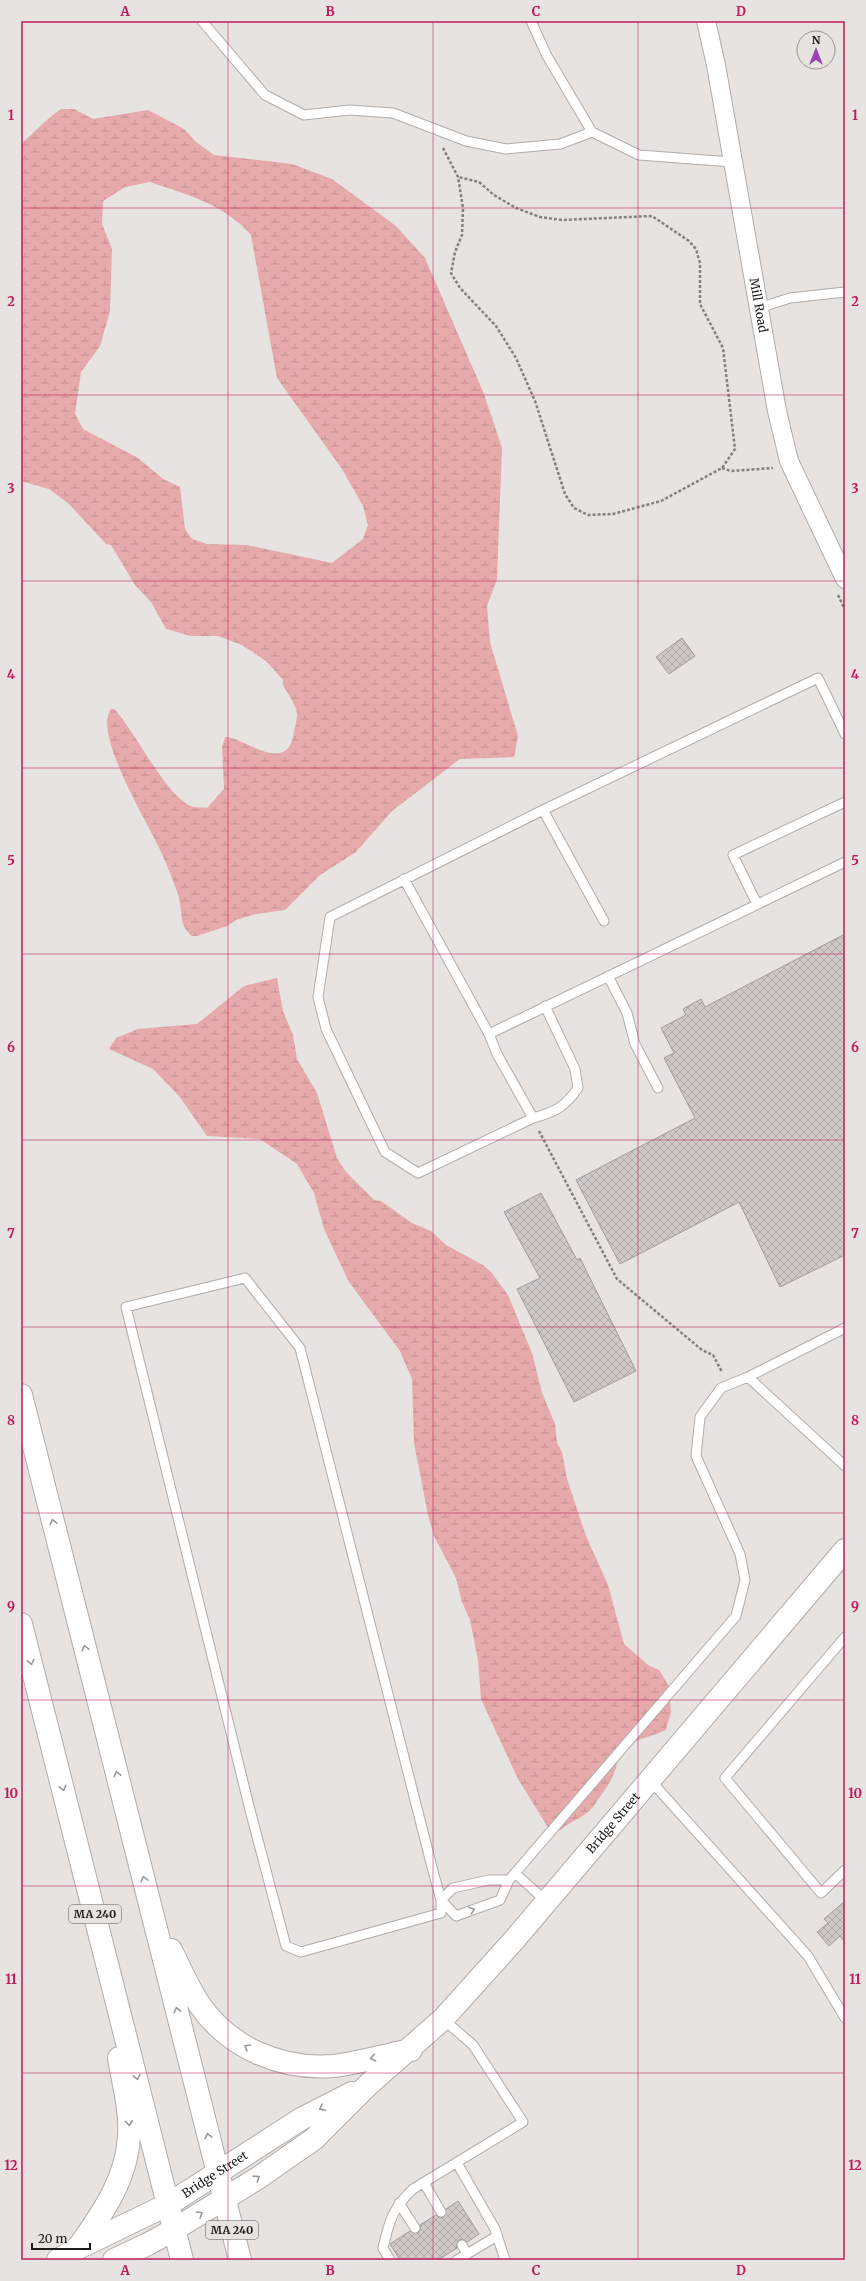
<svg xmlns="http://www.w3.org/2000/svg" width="866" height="2281" viewBox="0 0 866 2281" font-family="Merriweather,serif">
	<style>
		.wetland { fill: url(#wetland-marsh); fill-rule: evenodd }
		.building { fill: url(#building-cross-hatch); stroke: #a19b9a }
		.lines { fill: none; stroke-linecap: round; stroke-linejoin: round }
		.lane-casing { stroke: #b1aca9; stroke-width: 11 }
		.street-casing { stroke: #b1aca9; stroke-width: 20 }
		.secondary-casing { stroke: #b1aca9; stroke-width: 24 }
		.highway-casing { stroke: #b1aca9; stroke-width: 24 }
		.path { stroke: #83807e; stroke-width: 2.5; stroke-dasharray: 3 2; stroke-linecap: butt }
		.lane { stroke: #fff; stroke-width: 9 }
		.street { stroke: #fff; stroke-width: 18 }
		.secondary { stroke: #fff; stroke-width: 22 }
		.highway { stroke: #fff; stroke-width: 22 }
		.oneway { stroke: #999898 }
		.grid { fill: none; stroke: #c2185b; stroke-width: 1; stroke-opacity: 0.55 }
		.labels { text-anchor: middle; stroke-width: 3; stroke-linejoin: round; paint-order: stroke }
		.shield { fill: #e7e3e0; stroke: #595655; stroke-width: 1 }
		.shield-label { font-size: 11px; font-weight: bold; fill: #1c1a19 }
		.street-label { font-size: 12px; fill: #1c1a19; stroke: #e7e3e0 }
		.neatline { fill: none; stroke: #c2185b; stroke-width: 1.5 }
		.grid-label { font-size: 13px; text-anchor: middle; font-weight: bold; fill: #c2185b }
	</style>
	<defs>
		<pattern id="wetland-marsh" width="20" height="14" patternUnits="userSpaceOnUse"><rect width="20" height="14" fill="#e6a9ac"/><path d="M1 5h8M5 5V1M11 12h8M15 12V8" fill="none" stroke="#c59193"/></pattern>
		<pattern id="building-cross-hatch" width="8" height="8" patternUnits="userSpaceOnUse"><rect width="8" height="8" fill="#cec8c7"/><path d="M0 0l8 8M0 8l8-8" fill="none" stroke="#b0abaa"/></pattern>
	</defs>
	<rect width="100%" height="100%" fill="#e7e3e0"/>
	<!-- wetland -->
	<path class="wetland" d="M61 109H74L93 119 148 110 184 129 196 142 214 155 292 164 332 179 396 226 425 258 484 394 502 448 497 579 487 606 490 642 518 736 514 757 460 759 392 811 356 852 320 875 285 910 256 914 236 920 227 926 197 936H192C178 925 183 910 178 894 173 881 168 867 162 854 150 826 92 734 111 709H114C135 730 168 801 194 807 198 808 203 807 207 808L224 789 222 747 225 737C240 735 285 775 293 737 294 730 297 722 297 715 298 707 287 693 283 685V680L266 661 242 645 218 636H191L166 629 151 602 135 585 111 545 106 544 69 504 49 489 21 481V144C35 132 46 119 61 109ZM150 182C188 195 224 204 251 235L277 378 342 469 363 506 368 525 363 539 332 563 247 545 207 544 192 539 185 529 180 487 163 479 138 458 83 429 75 414 81 372 100 346 110 311 112 249 102 224 103 201 125 187Z
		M277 978 283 1011 293 1035 297 1059 317 1093 337 1158 346 1172 374 1200 381 1201 412 1223 431 1231 446 1245 483 1265 491 1272 508 1295 532 1353 542 1393 555 1424 557 1443 562 1452 567 1479 586 1536 608 1585 624 1644 648 1665 659 1670 669 1686 671 1712 666 1730C652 1737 636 1738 624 1748 617 1755 618 1765 614 1773 610 1784 601 1795 595 1804 585 1819 572 1819 561 1830L549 1829 518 1779 481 1699 478 1660 470 1620 462 1602 456 1578 434 1536 428 1515 414 1443 412 1379 400 1351 349 1282 324 1229 314 1193 297 1164 260 1139 207 1136 179 1096 153 1069 109 1049 116 1038 138 1029 197 1024 244 986Z"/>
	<!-- building -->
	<path class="building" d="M682 638 695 656 669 674 656 657Z
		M845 934V1255L780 1287 739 1202 620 1264 576 1180 695 1118 664 1058 674 1053 661 1028 686 1015 683 1009 701 999 705 1007Z
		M541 1193 577 1260 580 1258 636 1371 574 1402 517 1289 540 1278 504 1212Z
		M845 1901V1942L840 1936 829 1946 817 1932 828 1923 824 1919Z
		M458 2201 479 2234 467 2242 462 2239 459 2240 456 2245 457 2248 438 2260H400L390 2244 410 2231 418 2233 420 2230V2225L436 2215 441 2218 444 2217 446 2209Z"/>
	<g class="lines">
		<!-- lane casing -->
		<g class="lane-casing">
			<path id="lane" d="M202 21 265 95 304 115 349 110 393 113 466 141 506 149 560 144 592 132
				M531 21 547 56 592 132 639 155 732 162
				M759 308 790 298 845 292
				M845 734 818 678 543 810 330 917 318 997 326 1029 385 1152 418 1173 533 1118 497 1054 489 1034 845 862
				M543 810 604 921
				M404 879 489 1034
				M757 904 733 855 845 802
				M608 976 627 1013 635 1044 658 1088
				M533 1118C555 1112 565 1107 578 1088L575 1069 545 1006
				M845 1328 748 1377 845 1466
				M845 1637 725 1778 821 1893 845 1870
				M650 1780 808 1956 845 2018
				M515 1873 547 1902
				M509 1880H489L453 1888 441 1900V1913L301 1952 286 1946 250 1810 126 1307 245 1278 300 1348 433 1871 441 1900 456 1916 500 1900 509 1880 736 1616 745 1580 740 1554 696 1456 700 1417 721 1388 748 1377
				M457 2163 495 2229 505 2260
				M424 2183 441 2212
				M399 2203 415 2228
				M462 2245 467 2254
				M390 2260 383 2248C389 2221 393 2208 413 2189L523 2122 473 2045 443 2019
				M457 2260 497 2236"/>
		</g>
		<!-- street casing -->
		<g class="street-casing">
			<g id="street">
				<path id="s1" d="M706 21 716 65 777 411 789 461 845 579"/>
			</g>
		</g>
		<!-- secondary casing -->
		<g class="secondary-casing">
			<g id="secondary">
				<path id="s2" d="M58 2260 78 2248 169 2204 301 2119 352 2093"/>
				<path id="s3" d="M114 2260 148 2244 175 2229 258 2178 314 2139 369 2084 443 2019 515 1939 845 1550"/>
			</g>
		</g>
		<!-- highway casing -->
		<g class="highway-casing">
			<path id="highway" d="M21 1395 240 2260
				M21 1624 182 2260
				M171 1950C180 1968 188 1987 199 2004 229 2048 281 2070 333 2066 359 2063 385 2055 411 2050
				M78 2248C102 2214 127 2179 129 2136 131 2111 123 2083 119 2058"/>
		</g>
		<!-- path -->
		<path class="path" d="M443 148 458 177 463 208 462 235 455 252 451 273 460 288 496 326 516 358 535 401 565 494 574 508 588 515 613 514 661 501 722 468 735 449 723 348 700 304V263L696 249 689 241 652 216 562 220 540 217 516 208 494 195 479 182 458 177
			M722 468 731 471 773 468
			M838 595 845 610
			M539 1131 617 1279 702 1350 713 1355 722 1372"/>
		<!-- lane -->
		<use href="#lane" class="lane"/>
		<!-- street -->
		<use href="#street" class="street"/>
		<!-- secondary -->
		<use href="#secondary" class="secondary"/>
		<!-- highway -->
		<use href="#highway" class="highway"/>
	</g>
	<!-- one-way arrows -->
	<defs><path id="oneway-chevron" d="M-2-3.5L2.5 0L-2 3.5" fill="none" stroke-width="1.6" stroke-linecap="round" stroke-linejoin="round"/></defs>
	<g class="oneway">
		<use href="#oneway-chevron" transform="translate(53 1522) rotate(-104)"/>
		<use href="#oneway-chevron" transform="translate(85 1648) rotate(-104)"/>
		<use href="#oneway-chevron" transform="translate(31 1662) rotate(76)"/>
		<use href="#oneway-chevron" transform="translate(117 1774) rotate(-104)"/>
		<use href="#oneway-chevron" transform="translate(63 1788) rotate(76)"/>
		<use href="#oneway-chevron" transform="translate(144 1879) rotate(-104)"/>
		<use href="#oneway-chevron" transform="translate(472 1910) rotate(-20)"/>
		<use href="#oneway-chevron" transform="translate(177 2010) rotate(-104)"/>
		<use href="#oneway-chevron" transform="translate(247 2047) rotate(-149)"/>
		<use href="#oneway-chevron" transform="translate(373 2058) rotate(167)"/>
		<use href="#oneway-chevron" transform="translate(137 2077) rotate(76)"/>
		<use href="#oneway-chevron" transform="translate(322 2108) rotate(153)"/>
		<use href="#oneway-chevron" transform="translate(129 2123) rotate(85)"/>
		<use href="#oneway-chevron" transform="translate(208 2136) rotate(-104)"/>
		<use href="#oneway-chevron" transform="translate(257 2178) rotate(-33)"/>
		<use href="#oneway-chevron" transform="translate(200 2214) rotate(-31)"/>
	</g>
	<!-- grid -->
	<path class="grid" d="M228 21V2260M433 21V2260M638 21V2260M21 208H845M21 395H845M21 581H845M21 768H845M21 954H845M21 1140H845M21 1327H845M21 1513H845M21 1700H845M21 1886H845M21 2073H845"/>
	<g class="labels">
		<!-- shield labels -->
		<g class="shield">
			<rect x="69" y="1905" width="52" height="18" rx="3"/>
			<rect x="206" y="2221" width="52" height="18" rx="3"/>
		</g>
		<g class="shield-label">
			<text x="95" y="1918">MA 240</text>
			<text x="232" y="2234">MA 240</text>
		</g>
		<!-- street labels -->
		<g class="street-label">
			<text dy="4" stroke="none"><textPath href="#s1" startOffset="289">Mill Road</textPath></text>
			<text dy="4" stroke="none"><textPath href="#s3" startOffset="670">Bridge Street</textPath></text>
			<text dy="4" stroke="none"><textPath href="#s2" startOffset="179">Bridge Street</textPath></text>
		</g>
	</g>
	<!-- border -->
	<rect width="866" height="2281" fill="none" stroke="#e7e3e0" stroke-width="44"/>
	<!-- north arrow -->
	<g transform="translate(816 50)"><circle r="19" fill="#e7e3e0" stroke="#969390"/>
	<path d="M0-3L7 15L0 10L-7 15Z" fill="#9945b3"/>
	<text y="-6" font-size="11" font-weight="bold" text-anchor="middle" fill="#1c1a19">N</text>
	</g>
	<!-- scale -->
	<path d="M32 2243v6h58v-6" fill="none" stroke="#1c1a19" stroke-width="2"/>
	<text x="38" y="2243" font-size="12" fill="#1c1a19" stroke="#e7e3e0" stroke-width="3" paint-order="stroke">20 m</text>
	<rect x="22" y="22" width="822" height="2237" class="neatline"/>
	<g class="grid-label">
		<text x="125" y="16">A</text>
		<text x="330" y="16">B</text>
		<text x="536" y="16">C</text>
		<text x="741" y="16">D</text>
		<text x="11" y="120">1</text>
		<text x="855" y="120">1</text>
		<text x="11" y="306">2</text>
		<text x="855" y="306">2</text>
		<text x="11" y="493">3</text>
		<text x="855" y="493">3</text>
		<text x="11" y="679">4</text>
		<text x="855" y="679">4</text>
		<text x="11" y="865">5</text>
		<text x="855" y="865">5</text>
		<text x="11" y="1052">6</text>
		<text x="855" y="1052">6</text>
		<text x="11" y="1238">7</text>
		<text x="855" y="1238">7</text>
		<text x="11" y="1425">8</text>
		<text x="855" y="1425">8</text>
		<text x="11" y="1611">9</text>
		<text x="855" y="1611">9</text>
		<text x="11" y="1798">10</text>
		<text x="855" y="1798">10</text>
		<text x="11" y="1984">11</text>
		<text x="855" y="1984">11</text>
		<text x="11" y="2170">12</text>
		<text x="855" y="2170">12</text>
		<text x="125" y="2275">A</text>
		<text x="330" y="2275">B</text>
		<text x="536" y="2275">C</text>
		<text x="741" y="2275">D</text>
	</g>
</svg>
